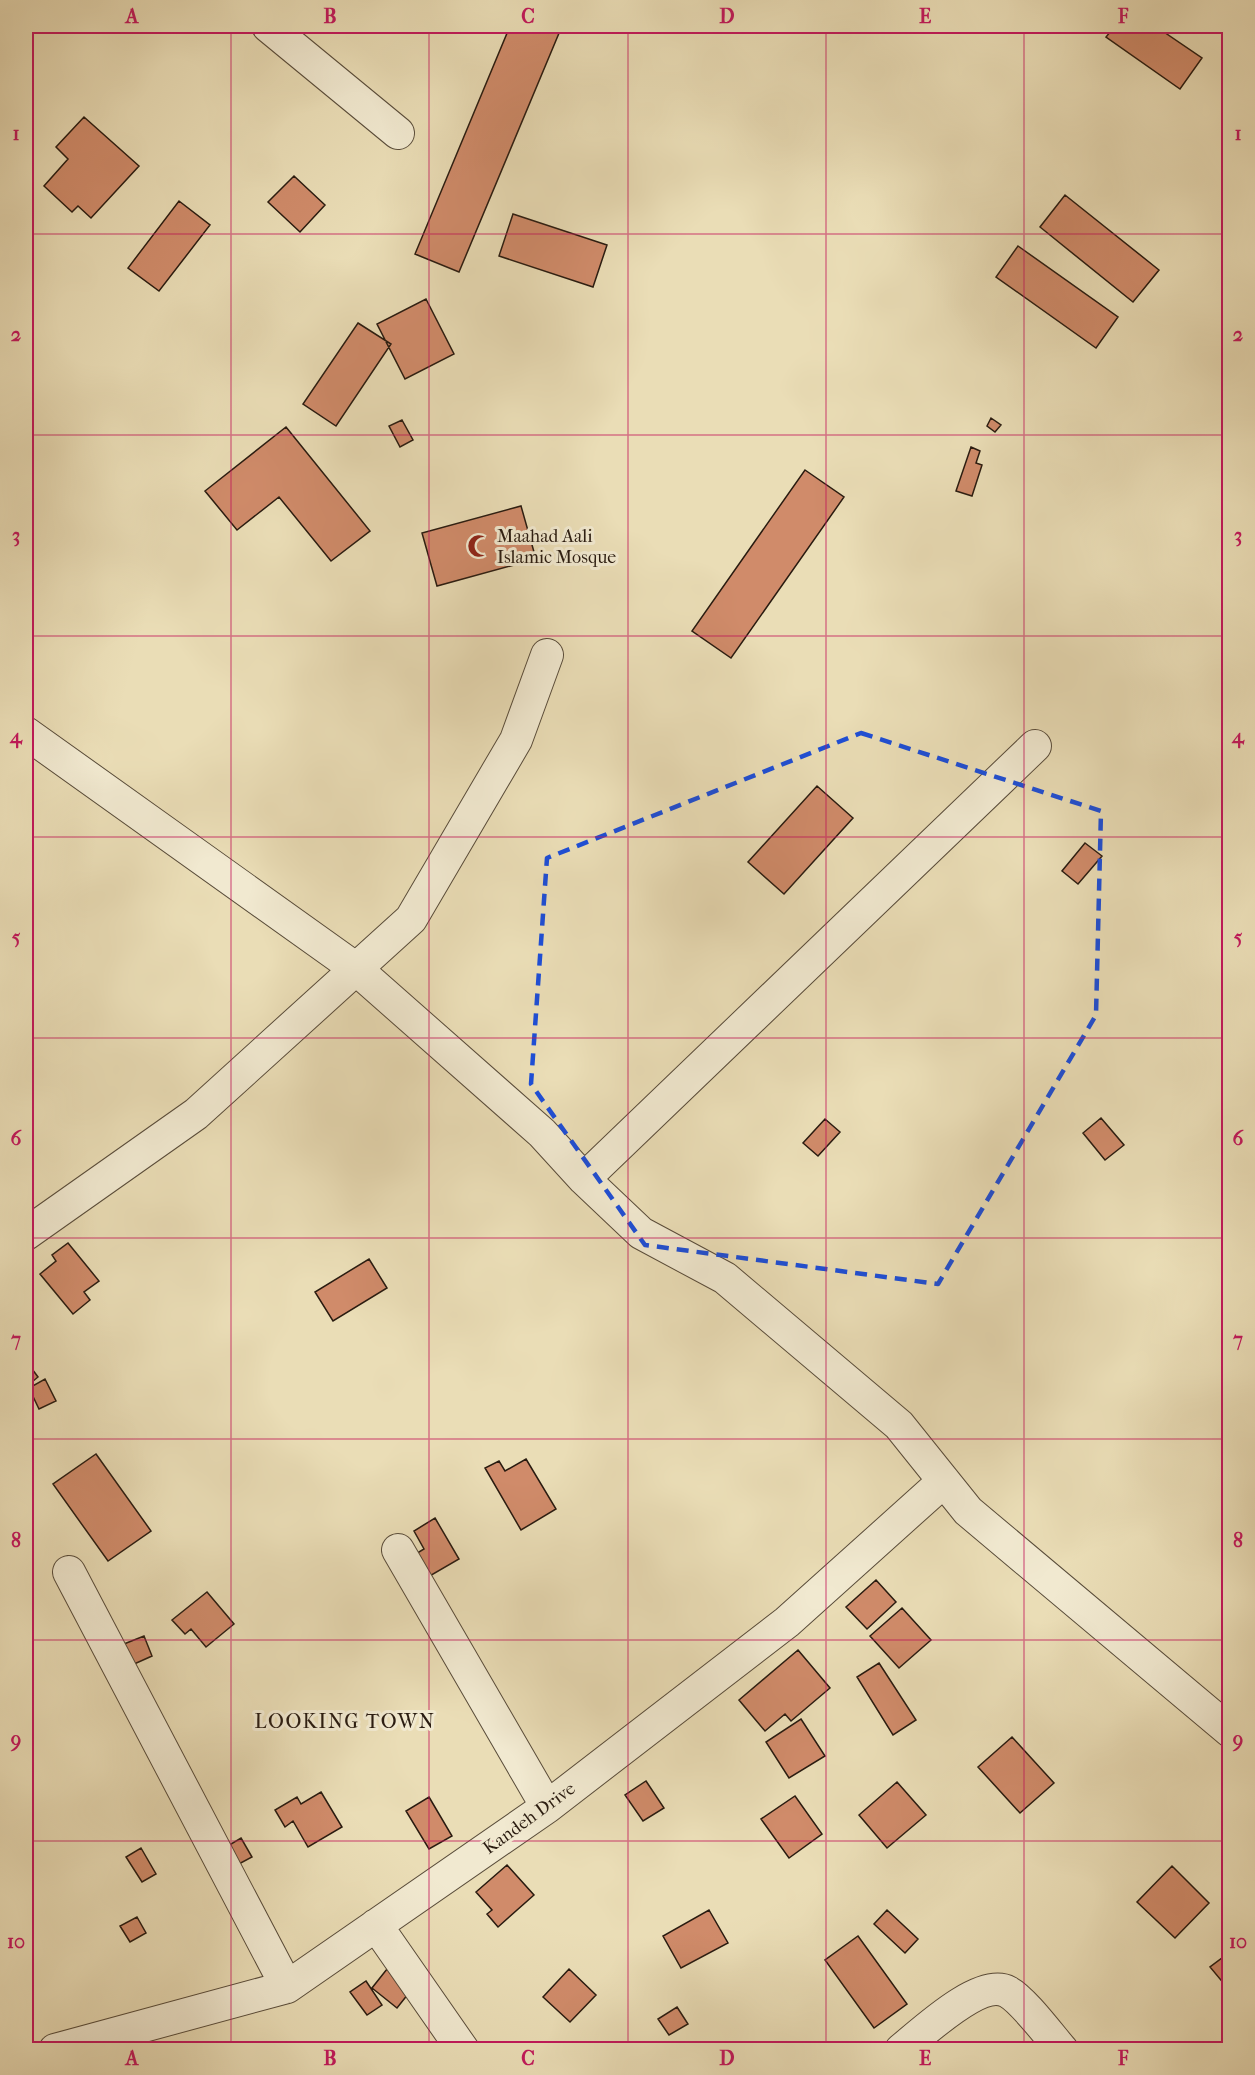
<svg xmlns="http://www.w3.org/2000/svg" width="1255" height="2075" viewBox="0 0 1255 2075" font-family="'IM FELL French Canon',serif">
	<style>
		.building { fill: #d08b6a; stroke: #291b10; stroke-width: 1.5 }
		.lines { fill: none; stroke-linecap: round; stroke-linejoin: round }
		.minor-casing { stroke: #594c3a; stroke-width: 34 }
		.minor { stroke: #f1e9d0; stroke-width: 32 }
		.marked { fill: none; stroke: #1d4ed8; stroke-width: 4.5; stroke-dasharray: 12 8; stroke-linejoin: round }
		.grid { fill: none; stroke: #c2185b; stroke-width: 1.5; stroke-opacity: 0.55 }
		.labels { text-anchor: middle; stroke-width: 6; stroke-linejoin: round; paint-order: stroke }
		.poi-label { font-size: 18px; fill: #291b10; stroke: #f1e9d0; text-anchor: start }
		.street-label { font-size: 18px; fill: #291b10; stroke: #f1e9d0 }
		.neighbourhood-label { font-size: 20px; letter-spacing: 1.5px; fill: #291b10; stroke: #f1e9d0 }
		.neatline { fill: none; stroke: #c2185b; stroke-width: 2 }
		.grid-label { font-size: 20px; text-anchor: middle; font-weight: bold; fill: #c2185b }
	</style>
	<rect width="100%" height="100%" fill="#eaddb6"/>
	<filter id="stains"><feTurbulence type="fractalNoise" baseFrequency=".00333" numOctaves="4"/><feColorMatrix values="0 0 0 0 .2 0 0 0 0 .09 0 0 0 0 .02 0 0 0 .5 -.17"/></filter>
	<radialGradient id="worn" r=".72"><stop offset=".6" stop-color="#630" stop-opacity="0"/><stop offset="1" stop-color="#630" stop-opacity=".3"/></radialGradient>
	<!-- building -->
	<path class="building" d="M510 26H562L459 272 415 254Z
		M1115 26H1155L1202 58 1180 89 1106 37Z
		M84 117 139 166 91 218 78 206 72 212 44 186 68 159 56 147Z
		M294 176 325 205 300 232 268 202Z
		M1065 195 1159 270 1133 302 1040 227Z
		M179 201 210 225 159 291 128 268Z
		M513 214 607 245 593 287 499 256Z
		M1018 246 1118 317 1096 348 996 277Z
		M426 299 454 354 405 379 377 324Z
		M358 323 391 344 336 426 303 404Z
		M991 418 1001 425 995 432 987 426Z
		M402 420 413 440 400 447 389 426Z
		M286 427 370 531 331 561 279 497 237 530 205 491Z
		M971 447 980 451 976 463 982 465 972 496 956 491Z
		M805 470 844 497 731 658 692 631Z
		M521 506 536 559 437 586 422 533Z
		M817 786 853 818 784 894 748 862Z
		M1085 843 1102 856 1078 884 1062 871Z
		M1101 1118 1124 1145 1105 1160 1083 1133Z
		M825 1119 840 1132 818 1156 803 1143Z
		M68 1243 99 1281 84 1292 90 1300 73 1314 40 1274 56 1261 52 1255Z
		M369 1259 387 1288 333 1321 315 1292Z
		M26 1361 38 1377 26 1387Z
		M45 1379 56 1401 39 1409 29 1388Z
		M96 1454 151 1531 108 1561 53 1484Z
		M526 1459 556 1509 521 1530 485 1468 499 1461 505 1471Z
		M435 1518 459 1559 428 1577 414 1555 424 1549 414 1531Z
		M876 1580 896 1602 867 1629 846 1607Z
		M207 1592 234 1624 206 1647 191 1629 185 1634 172 1620Z
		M902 1608 931 1640 899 1668 870 1636Z
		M144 1636 152 1656 132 1665 124 1644Z
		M798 1650 830 1688 791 1721 785 1714 765 1731 739 1700Z
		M879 1663 916 1720 893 1735 857 1677Z
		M801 1719 825 1756 789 1778 766 1742Z
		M1012 1737 1054 1783 1020 1813 978 1767Z
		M646 1781 664 1808 643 1821 625 1795Z
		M897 1782 926 1815 887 1848 859 1815Z
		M321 1792 342 1827 308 1847 293 1821 285 1827 275 1810 297 1797 301 1804Z
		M795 1796 822 1834 789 1858 761 1819Z
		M429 1797 452 1836 429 1849 406 1811Z
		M241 1838 252 1857 237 1865 226 1847Z
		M141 1848 156 1874 142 1882 126 1857Z
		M507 1865 534 1895 498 1927 487 1914 492 1910 476 1892Z
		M1172 1866 1209 1903 1175 1938 1137 1902Z
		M709 1910 728 1943 681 1968 663 1936Z
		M887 1910 918 1939 905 1953 874 1924Z
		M137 1917 146 1933 130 1942 120 1926Z
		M858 1936 907 2004 874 2028 825 1960Z
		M1230 1952V1991L1210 1967Z
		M391 1964 416 1984 397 2008 372 1988Z
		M569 1969 596 1995 570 2022 543 1997Z
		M366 1981 382 2005 367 2015 350 1992Z
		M677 2007 688 2024 669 2035 658 2019Z"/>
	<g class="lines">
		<!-- minor casing -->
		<g class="minor-casing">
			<path id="minor" d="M268 26 398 133
				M26 733 355 968 542 1133 584 1179 641 1233 725 1278 899 1425 968 1511 1230 1731
				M584 1179 1035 746
				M26 1234 196 1114 411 919 516 740 547 655
				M398 1550 547 1807
				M69 1572 287 1987
				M376 1925 463 2050
				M55 2050 287 1987 547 1807 787 1622 944 1481
				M901 2050C922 2033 981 1977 1008 1992 1023 2000 1049 2035 1062 2050"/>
		</g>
		<!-- minor -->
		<use href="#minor" class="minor"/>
	</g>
	<!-- marked area -->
	<path class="marked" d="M861 733 1101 811 1096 1015 938 1284 645 1245 531 1084 547 858Z"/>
	<!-- grid -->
	<path class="grid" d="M231 26V2050M429 26V2050M628 26V2050M826 26V2050M1024 26V2050M26 234H1230M26 435H1230M26 636H1230M26 837H1230M26 1038H1230M26 1238H1230M26 1439H1230M26 1640H1230M26 1841H1230"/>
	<!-- icons -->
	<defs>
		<g id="mosque-bare" transform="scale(1.8)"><path d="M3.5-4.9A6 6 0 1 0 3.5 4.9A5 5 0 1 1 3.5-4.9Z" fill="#8f2418" stroke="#f1e9d0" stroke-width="2.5" paint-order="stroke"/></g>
	</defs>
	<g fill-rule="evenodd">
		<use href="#mosque-bare" x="479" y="546"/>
	</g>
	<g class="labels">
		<!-- poi labels -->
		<g class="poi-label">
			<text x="497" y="542">Maahad Aali<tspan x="497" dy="21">Islamic Mosque</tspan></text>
		</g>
		<!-- street labels -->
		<g class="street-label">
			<text transform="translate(529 1818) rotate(-36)" y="6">Kandeh Drive</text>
		</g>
		<!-- neighbourhood labels -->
		<g class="neighbourhood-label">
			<text x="345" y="1728">LOOKING TOWN</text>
		</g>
	</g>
	<!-- margin -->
	<rect width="1255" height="2075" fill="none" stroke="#eaddb6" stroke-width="66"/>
	<rect x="33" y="33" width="1189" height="2009" class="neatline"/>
	<g class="grid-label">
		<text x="132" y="23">A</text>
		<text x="330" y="23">B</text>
		<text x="528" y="23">C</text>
		<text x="727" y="23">D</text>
		<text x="925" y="23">E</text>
		<text x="1123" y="23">F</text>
		<text x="16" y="140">1</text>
		<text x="1238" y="140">1</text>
		<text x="16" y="341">2</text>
		<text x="1238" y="341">2</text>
		<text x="16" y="542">3</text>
		<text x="1238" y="542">3</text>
		<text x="16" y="743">4</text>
		<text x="1238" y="743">4</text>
		<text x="16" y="944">5</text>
		<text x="1238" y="944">5</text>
		<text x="16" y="1145">6</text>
		<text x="1238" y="1145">6</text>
		<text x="16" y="1346">7</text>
		<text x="1238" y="1346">7</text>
		<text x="16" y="1547">8</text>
		<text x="1238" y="1547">8</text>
		<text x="16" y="1747">9</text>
		<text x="1238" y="1747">9</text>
		<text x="16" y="1948">10</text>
		<text x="1238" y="1948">10</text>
		<text x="132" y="2065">A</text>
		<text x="330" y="2065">B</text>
		<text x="528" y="2065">C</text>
		<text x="727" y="2065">D</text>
		<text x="925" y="2065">E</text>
		<text x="1123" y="2065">F</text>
	</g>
	<rect width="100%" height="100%" filter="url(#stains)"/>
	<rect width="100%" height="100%" fill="url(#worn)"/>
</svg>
